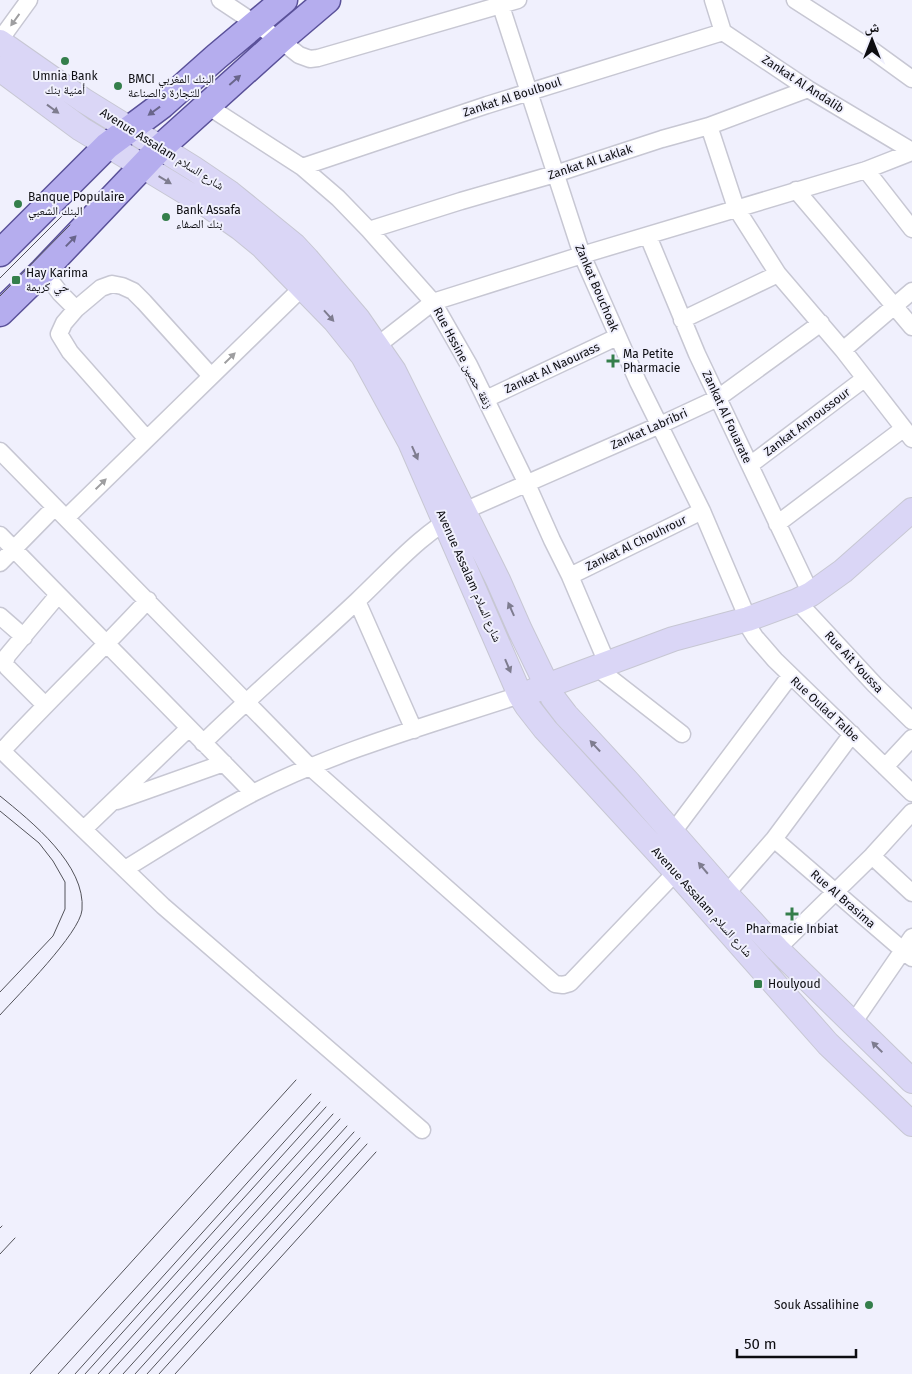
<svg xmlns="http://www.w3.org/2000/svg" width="912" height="1374" viewBox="0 0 912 1374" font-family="'Fira Sans','Noto Naskh Arabic',sans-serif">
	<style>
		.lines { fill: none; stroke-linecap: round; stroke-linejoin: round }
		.street-casing { stroke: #c7c7d3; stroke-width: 19 }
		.secondary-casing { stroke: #c7c7d3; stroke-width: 26 }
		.primary-casing { stroke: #5a5199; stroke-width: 29 }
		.street { stroke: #fff; stroke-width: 16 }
		.secondary { stroke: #dad6f6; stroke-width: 24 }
		.primary { stroke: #b5adee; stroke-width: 26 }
		.tram { stroke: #53535a; stroke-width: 1 }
		.oneway { fill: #9e9ea0 }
		.oneway2 { fill: #69658b }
		.oneway3 { fill: #7e7c8f }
		.poi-dot { fill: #347e4b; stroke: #f0f0fd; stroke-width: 2 }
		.labels { text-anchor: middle; stroke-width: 4; stroke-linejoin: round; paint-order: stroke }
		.poi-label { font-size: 12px; fill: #0d0d11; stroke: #f0f0fd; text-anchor: start }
		.street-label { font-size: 12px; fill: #0d0d11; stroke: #f0f0fd }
	</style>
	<rect width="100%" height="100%" fill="#f0f0fd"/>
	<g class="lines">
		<!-- street casing -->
		<g class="street-casing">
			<path id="street" d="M220 0 280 40 299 55 310 59 318 58 518 0
				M499 0 582 255 638 382 702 511 748 619 750 629 755 637 775 660 912 793
				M713 0 723 32 808 89 912 151
				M795 0 865 45 912 79
				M0 40 29 0
				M206 105 302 167 338 198 369 230 433 302 469 365 527 484 552 540 570 576 607 663
				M709 126 736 208 778 274 843 350 912 439
				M302 167 487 105 723 32
				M866 170 912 229
				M796 190 912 327
				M369 230 461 201 555 174 662 139 709 126 808 89
				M648 236 697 354 811 594
				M43 271 60 293 76 309
				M682 320 778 274
				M843 350 912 291
				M369 352 433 302 582 255 866 170 912 152
				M486 399 617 337
				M147 439 70 352 59 334 64 323 76 309 101 288 112 284 122 286 133 291 144 302 211 376
				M0 451 310 767 555 984 563 985 570 983 676 872
				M750 465 864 379
				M66 518 310 280
				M777 524 903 429
				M0 535 253 793
				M0 563 55 507
				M570 576 702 511
				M357 601 414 730
				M797 601 875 685 912 721
				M0 616 24 637
				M596 667 682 734
				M45 705 7 667 5 663 7 656 58 595
				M203 743C253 694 306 649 357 601 391 569 422 532 464 511L660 425 718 398 821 323
				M0 749 163 906 422 1130
				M2 751C50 699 100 652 148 600
				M885 767 912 738
				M117 801 224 763
				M84 829 189 728
				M673 832 790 676
				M774 839 912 958
				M872 856 912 893
				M125 869C167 843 209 816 253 793 335 751 432 724 520 695
				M726 894 774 839 852 734
				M777 949 872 856 912 812
				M853 1023 912 937"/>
		</g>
		<!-- secondary casing -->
		<g class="secondary-casing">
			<path id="secondary" d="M0 42 83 100 193 168 230 193 294 245 307 259 358 319 394 371 498 580 520 630 553 698 566 715 628 782 726 894 777 949 912 1081
				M0 69 81 129 210 207 240 228 262 246 335 321 363 356 410 442 520 695 527 706 545 729 676 872 828 1044 912 1124
				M533 691 673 639 748 619 797 601 811 594 843 571 912 510"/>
		</g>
		<!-- primary casing -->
		<g class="primary-casing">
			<path id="primary" d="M0 253 107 146 162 105 216 57 284 0
				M0 313 43 271 160 148 280 40 327 0"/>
		</g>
		<!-- street -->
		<use href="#street" class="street"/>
		<!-- secondary -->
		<use href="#secondary" class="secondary"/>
		<!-- primary -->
		<use href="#primary" class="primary"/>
		<!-- tram -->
		<path class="tram" d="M0 278 62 216
			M0 296 70 225
			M0 796C32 822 86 865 82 910 80 933 18 995 0 1015
			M0 811 39 843 53 861 65 882V909L53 936 0 992
			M0 1228 2 1226
			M0 1254 15 1238
			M30 1374 296 1080
			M58 1374 311 1094
			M75 1374 320 1102
			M85 1374 326 1107
			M98 1374 333 1114
			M109 1374 340 1119
			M123 1374 347 1126
			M135 1374 354 1132
			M147 1374 360 1138
			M159 1374 367 1144
			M175 1374 376 1152"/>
	</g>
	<!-- one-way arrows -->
	<defs><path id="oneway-solid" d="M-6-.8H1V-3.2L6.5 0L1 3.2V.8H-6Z" transform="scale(1.25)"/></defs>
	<g class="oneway">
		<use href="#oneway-solid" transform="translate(15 20) rotate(126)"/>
		<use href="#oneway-solid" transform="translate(230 358) rotate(-44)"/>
		<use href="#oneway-solid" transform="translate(101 484) rotate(-44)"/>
	</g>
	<g class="oneway2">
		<use href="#oneway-solid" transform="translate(235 80) rotate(-41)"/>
		<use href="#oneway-solid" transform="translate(154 111) rotate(144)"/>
		<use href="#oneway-solid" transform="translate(71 241) rotate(-46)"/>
	</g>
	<g class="oneway3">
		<use href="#oneway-solid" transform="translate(53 109) rotate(36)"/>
		<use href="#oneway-solid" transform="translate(165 180) rotate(31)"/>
		<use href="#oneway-solid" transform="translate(329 316) rotate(48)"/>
		<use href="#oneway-solid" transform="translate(415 453) rotate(66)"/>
		<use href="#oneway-solid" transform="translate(511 609) rotate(-114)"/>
		<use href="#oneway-solid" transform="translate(508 666) rotate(67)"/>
		<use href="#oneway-solid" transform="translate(595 746) rotate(-133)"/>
		<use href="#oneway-solid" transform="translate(703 868) rotate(-130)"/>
		<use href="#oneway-solid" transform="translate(877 1047) rotate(-135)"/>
	</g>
	<!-- markers -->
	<g class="poi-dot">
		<circle cx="65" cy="61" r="5"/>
		<circle cx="118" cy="86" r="5"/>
		<circle cx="18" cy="204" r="5"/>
		<circle cx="166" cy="217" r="5"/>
		<rect x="11" y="275" width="10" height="10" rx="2.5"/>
		<path d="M610.5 353.5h5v5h5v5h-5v5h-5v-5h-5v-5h5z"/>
		<path d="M789.5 906.5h5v5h5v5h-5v5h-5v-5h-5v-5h5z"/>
		<rect x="753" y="979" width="10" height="10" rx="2.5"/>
		<circle cx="869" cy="1305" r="5"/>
	</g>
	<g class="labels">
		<!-- poi labels -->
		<g class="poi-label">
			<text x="65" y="80" text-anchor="middle">Umnia Bank<tspan x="65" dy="14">أمنية بنك</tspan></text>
			<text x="128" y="83">BMCI البنك المغربي<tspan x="128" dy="14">للتجارة والصناعة</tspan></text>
			<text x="28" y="201">Banque Populaire<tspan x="28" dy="14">البنك الشعبي</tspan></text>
			<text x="176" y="214">Bank Assafa<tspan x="176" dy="14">بنك الصفاء</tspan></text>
			<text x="26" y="277">Hay Karima<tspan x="26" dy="14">حي كريمة</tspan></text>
			<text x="623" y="358">Ma Petite<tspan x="623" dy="14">Pharmacie</tspan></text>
			<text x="792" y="933" text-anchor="middle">Pharmacie Inbiat</text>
			<text x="768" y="988">Houlyoud</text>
			<text x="859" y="1309" text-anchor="end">Souk Assalihine</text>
		</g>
		<!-- street labels -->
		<g class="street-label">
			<text transform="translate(803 84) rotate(33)" y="4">Zankat Al Andalib</text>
			<text transform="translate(512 97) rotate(-18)" y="4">Zankat Al Boulboul</text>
			<text transform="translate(162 149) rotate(32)" y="4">Avenue Assalam شارع السلام</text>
			<text transform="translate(590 162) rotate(-18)" y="4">Zankat Al Laklak</text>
			<text transform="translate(597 288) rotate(67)" y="4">Zankat Bouchoak</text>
			<text transform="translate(463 358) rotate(62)" y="4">Rue Hssine زنقة حصين</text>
			<text transform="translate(552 368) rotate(-25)" y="4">Zankat Al Naourass</text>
			<text transform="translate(727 417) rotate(65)" y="4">Zankat Al Fouarate</text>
			<text transform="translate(807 422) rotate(-37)" y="4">Zankat Annoussour</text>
			<text transform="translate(649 429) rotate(-24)" y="4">Zankat Labribri</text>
			<text transform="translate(636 543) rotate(-26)" y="4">Zankat Al Chouhrour</text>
			<text transform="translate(469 576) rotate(66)" y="4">Avenue Assalam شارع السلام</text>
			<text transform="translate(854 662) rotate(47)" y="4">Rue Ait Youssa</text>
			<text transform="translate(825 709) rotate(43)" y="4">Rue Oulad Talbe</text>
			<text transform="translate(843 899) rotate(41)" y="4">Rue Al Brasima</text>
			<text transform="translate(702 902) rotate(48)" y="4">Avenue Assalam شارع السلام</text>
		</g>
	</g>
	<!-- north arrow -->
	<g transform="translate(872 40)" stroke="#f0f0fd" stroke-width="4" paint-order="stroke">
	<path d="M0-4L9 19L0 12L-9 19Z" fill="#0d0d11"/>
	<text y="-8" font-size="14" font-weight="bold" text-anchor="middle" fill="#0d0d11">ش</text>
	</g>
	<!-- scale -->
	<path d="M737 1349v8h119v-8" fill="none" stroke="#0d0d11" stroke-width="2.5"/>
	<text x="744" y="1349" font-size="15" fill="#0d0d11" stroke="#f0f0fd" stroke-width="4" paint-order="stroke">50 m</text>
</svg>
